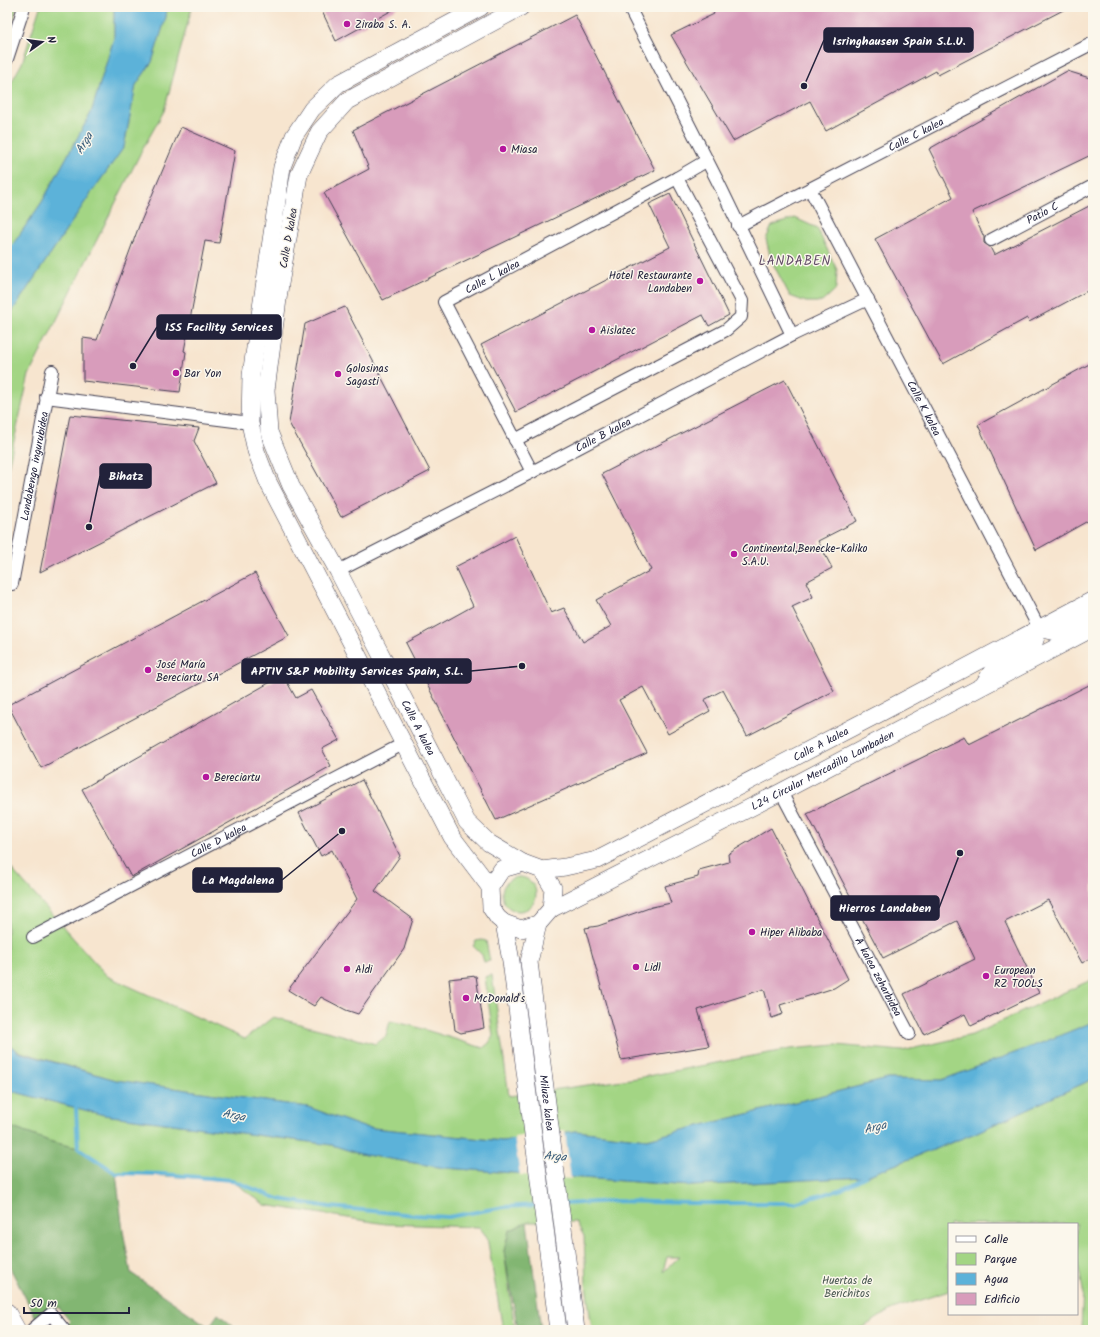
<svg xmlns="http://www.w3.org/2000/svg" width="1100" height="1337" viewBox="0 0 1100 1337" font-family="Kalam,sans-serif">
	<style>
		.green { fill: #a3d584; stroke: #627c60; fill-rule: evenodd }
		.forest { fill: #82b672; stroke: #526c56 }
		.water { fill: #5cb2d9; stroke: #3f6a8a }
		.pier { fill: #f7e5cf }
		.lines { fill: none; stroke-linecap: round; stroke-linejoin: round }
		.stream { stroke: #5cb2d9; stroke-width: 4 }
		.building { fill: #d89cbb }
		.street-casing { stroke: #423f51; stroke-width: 14 }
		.secondary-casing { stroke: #423f51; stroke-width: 18 }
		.street { stroke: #fff; stroke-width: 12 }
		.secondary { stroke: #fff; stroke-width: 17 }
		.poi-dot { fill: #b5179e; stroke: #fbf7ec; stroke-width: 1.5 }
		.labels { text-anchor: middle; stroke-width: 3; stroke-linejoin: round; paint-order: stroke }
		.poi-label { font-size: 11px; fill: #22223b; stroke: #fbf7ec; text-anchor: start }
		.street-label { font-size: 11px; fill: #22223b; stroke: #fbf7ec }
		.park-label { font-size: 11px; fill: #495851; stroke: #fbf7ec }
		.water-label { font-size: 12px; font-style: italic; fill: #395c7a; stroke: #fbf7ec }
		.quarter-label { font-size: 13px; letter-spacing: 1px; fill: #624d68; stroke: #fbf7ec }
		.leader { fill: none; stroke: #22223b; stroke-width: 1.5 }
		.callout-dot { fill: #22223b; stroke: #fbf7ec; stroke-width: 1.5 }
		.callout { fill: #22223b; stroke: #22223b; stroke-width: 1.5 }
		.callout-label { font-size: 12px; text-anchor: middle; font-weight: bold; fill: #fff }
	</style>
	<rect width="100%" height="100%" fill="#fbf7ec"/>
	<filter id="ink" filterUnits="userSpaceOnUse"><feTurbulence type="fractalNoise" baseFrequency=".025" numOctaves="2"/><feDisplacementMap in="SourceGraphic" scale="8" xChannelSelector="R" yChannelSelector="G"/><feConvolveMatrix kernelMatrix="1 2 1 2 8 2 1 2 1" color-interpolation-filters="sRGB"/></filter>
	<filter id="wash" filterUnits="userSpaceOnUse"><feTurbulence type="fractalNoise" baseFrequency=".012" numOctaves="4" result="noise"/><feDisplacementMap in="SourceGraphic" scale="16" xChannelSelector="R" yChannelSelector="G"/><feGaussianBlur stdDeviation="0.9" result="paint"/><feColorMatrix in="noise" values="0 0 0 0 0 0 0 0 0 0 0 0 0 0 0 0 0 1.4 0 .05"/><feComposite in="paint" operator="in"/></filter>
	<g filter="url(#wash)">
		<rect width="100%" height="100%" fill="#f7e5cf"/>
		<!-- green -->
		<path class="green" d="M10 7H17L7 41V26Z
			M40 7H114V38L91 113 42 202 7 253V90L22 63Z
			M167 7H192L164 111 142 150 29 375 7 472V319L89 196 124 147 136 85 152 62 166 17Z
			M795 218 817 228 837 270 836 289 822 302H806L790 296 771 260 766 239 772 226Z
			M7 864 107 976 245 1039 273 1017 376 1044 386 1036 390 1021 413 1026 483 1048 489 1043 493 1036 485 977 492 975 509 1096 637 1078 790 1049 836 1045 902 1051 972 1035 1093 979V1022L1044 1042 942 1080 888 1079 647 1139 576 1131 502 1141 363 1127 308 1107 116 1080 18 1051 7 1043Z
			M502 894a17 17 0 1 1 34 0a17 17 0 1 1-34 0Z
			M482 940 486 941 490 961 484 962 482 955 473 946 476 941Z
			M1093 1079V1330H1081L1083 1289 1077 1260V1224H949V1291L892 1309 859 1330H592L586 1284 584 1236 576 1222H527L509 1231 504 1251 515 1330H503L487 1237 479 1227 386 1224 265 1205 231 1180 116 1173 78 1148 52 1142 7 1126V1090L104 1115 332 1145 360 1154 445 1168 691 1186 864 1177 973 1134ZM667 1257H679L663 1272Z"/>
		<!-- forest -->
		<path class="forest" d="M7 1126 52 1142 78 1148 116 1173 123 1231 131 1273 209 1327 218 1314 238 1330H71L66 1325 70 1321 58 1307 37 1320 7 1262Z
			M527 1222 541 1330H518L504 1251 509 1231Z"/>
		<!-- water -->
		<path class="water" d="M114 7H167L166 17 152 62 136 85 124 147 89 196 7 319V253L42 202 91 113 114 38Z
			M1093 1022V1079L973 1134 864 1177 691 1186 445 1168 360 1154 332 1145 104 1115 7 1090V1043L18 1052 116 1080 308 1107 363 1127 502 1141 576 1131 647 1139 888 1079 942 1080 1044 1042Z"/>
		<!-- pier -->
		<path class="pier" d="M565 1130 571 1179 520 1175 514 1137Z"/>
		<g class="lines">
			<!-- stream -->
			<path class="stream" d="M75 1103 76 1108 78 1148 116 1173 164 1174 231 1180 279 1199 330 1207 415 1215 448 1217 504 1207 538 1205
				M563 1204 614 1201 693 1203H794L842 1189 864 1177 867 1173"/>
		</g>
		<g id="blocks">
			<!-- building -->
			<path class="building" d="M320 7H398L336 41Z
				M711 7H1069L938 75 936 71 826 131 810 101 733 141 671 35 714 14Z
				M575 15 655 170 383 300 324 193 369 169 353 130Z
				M1067 71 1093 79V154L972 212 984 237V243L990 247 994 255 1093 204V288L1029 322 1027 318 943 364 875 239 953 197 929 149Z
				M181 127 235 151 219 243 205 241 184 351 186 352 180 392 83 381V338L97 340 139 226Z
				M670 194 729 315 709 326 703 315 516 412 481 345 670 247 649 204Z
				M345 307 430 471 341 517 289 423 305 324Z
				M1093 362V518L1036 550 978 425Z
				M785 380 857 521 818 541 832 568 806 582 813 597 792 607 834 691 747 736 723 690 704 700 710 711 668 734 643 687 619 700 647 753 496 820 406 643 473 606 455 567 515 536 551 613 564 608 583 642 611 626 596 600 651 570 602 474Z
				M70 415 199 428 194 441 216 483 40 572Z
				M255 573 289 636 41 768 8 705Z
				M283 675 296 698 311 690 339 740 322 749 331 766 131 877 82 789Z
				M1093 683V957L1082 963 1048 900 1005 922 1039 993 971 1026 965 1014 924 1034 904 994 975 959 957 921 883 958 807 814 964 737 969 745Z
				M362 780 400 856 375 891 413 919 404 949 358 1014 346 1010 321 997 314 1006 288 990 357 899 332 850 321 856 299 813Z
				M771 828 848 979 834 988 780 1005 783 1014 772 1018 764 989 698 1010 709 1046 621 1060 585 928 598 926 652 907 671 903 665 886 698 877 699 870 729 862 728 854Z
				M476 976 484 1028 461 1033 455 1030 449 979Z"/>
		</g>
	</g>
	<g filter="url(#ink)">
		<use href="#blocks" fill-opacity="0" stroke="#423f51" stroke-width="1"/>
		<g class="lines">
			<!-- street casing -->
			<g class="street-casing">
				<g id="street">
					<path d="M629 7 717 180 792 335"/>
					<path d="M7 59 24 7"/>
					<path id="s1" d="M810 189 1039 628"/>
					<path id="s2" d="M738 226 1093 43"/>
					<path id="s3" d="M991 240 1093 186"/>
					<path d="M46 397 250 423"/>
					<path d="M515 440 726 330 741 317 742 301 677 178"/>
					<path id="s4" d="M532 472 444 302 677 178 706 161"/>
					<path id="s5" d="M338 571 532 472 792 335 868 299"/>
					<path id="s6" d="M12 584 52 371"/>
					<path id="s7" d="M781 792 909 1034"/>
					<path id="s8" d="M33 937 403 744"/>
					<path d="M33 1329 51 1314 64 1330"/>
				</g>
			</g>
			<!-- secondary casing -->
			<g class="secondary-casing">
				<g id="secondary">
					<path d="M481 7 338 84 312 109 294 136 282 167 251 375 250 423 256 451 268 482 452 837 490 887"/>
					<path id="s9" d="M521 7 347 101 319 132 299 175 280 284 266 390 269 432 291 486 338 571 467 822 489 843 523 863"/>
					<path d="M984 684 996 665 1033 646 1039 628 1056 632 1067 629 1093 616"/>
					<path d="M523 863 542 870 553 888 551 909 538 924 521 929 504 923 498 918 491 908 490 887 502 869Z"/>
					<path id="s10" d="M542 870 565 867 597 860 884 711 1093 600"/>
					<path id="s11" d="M551 909 781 792 1093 628"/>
					<path d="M504 923 511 961 558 1330"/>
					<path id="s12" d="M538 924 529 962 576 1330"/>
					<path d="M7 1312 17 1330"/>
				</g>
			</g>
			<!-- street -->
			<use href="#street" class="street"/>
			<!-- secondary -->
			<use href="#secondary" class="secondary"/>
		</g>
	</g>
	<!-- markers -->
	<g class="poi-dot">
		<circle cx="347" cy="24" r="4"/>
		<circle cx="503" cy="149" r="4"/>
		<circle cx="700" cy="281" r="4"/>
		<circle cx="592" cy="330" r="4"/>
		<circle cx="176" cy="373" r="4"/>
		<circle cx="338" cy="374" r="4"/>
		<circle cx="734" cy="554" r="4"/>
		<circle cx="148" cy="670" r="4"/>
		<circle cx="206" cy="777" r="4"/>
		<circle cx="752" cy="932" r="4"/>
		<circle cx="636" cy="967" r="4"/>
		<circle cx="347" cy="969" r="4"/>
		<circle cx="986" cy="976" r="4"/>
		<circle cx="466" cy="998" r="4"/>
	</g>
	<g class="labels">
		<!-- poi labels -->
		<g class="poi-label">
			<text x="355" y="28">Ziraba S. A.</text>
			<text x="511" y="153">Miasa</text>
			<text x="692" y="279" text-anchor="end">Hotel Restaurante<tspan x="692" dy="13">Landaben</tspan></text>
			<text x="600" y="334">Aislatec</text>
			<text x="346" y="372">Golosinas<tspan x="346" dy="13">Sagasti</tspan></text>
			<text x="184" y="377">Bar Yon</text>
			<text x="742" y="552">Continental,Benecke-Kaliko<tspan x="742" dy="13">S.A.U.</tspan></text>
			<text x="156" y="668">José María<tspan x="156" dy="13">Bereciartu SA</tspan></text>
			<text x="214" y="781">Bereciartu</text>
			<text x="760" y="936">Hiper Alibaba</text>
			<text x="644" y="971">Lidl</text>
			<text x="355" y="973">Aldi</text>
			<text x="994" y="974">European<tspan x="994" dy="13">RZ TOOLS</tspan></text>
			<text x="474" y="1002">McDonald's</text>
		</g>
		<!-- street labels -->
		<g class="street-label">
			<text dy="4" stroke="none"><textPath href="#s2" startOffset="200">Calle C kalea</textPath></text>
			<text dy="4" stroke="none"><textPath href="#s3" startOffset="58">Patio C</textPath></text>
			<text transform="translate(288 238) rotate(-80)" y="4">Calle D kalea</text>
			<text dy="4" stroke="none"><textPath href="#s4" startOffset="246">Calle L kalea</textPath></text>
			<text dy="4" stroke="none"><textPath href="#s1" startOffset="247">Calle K kalea</textPath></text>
			<text dy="4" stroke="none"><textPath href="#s5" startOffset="298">Calle B kalea</textPath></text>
			<text dy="4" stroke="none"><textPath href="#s6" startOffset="120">Landabengo ingurubidea</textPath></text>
			<text dy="4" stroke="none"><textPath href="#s9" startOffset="878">Calle A kalea</textPath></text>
			<text dy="4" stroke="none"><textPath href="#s10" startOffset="308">Calle A kalea</textPath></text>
			<text dy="4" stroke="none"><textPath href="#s11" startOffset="305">L24 Circular Mercadillo Lambaden</textPath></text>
			<text dy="4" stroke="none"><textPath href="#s8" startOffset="209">Calle D kalea</textPath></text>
			<text dy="4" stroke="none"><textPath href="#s7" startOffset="209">A kalea zeharbidea</textPath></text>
			<text dy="4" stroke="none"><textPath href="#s12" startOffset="181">Miluze kalea</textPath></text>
		</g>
		<!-- park labels -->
		<g class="park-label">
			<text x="847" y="1284">Huertas de<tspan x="847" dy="13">Berichitos</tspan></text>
		</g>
		<!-- water labels -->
		<g class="water-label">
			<text transform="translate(84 143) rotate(-59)" y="4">Arga</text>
			<text transform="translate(234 1115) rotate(12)" y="4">Arga</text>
			<text transform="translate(875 1127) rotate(-13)" y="4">Arga</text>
			<text transform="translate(555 1156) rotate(4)" y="4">Arga</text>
		</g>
		<!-- quarter labels -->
		<g class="quarter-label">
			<text x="795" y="265">LANDABEN</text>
		</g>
	</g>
	<!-- callouts -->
	<path class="leader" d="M804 86L824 40M133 366L157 327M89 527L100 476M522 666L471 671M342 831L282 880M960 853L939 908"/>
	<g class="callout-dot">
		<circle cx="804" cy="86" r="4"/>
		<circle cx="133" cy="366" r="4"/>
		<circle cx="89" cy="527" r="4"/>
		<circle cx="522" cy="666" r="4"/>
		<circle cx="342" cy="831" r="4"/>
		<circle cx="960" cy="853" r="4"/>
	</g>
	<g class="callout">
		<rect x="824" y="28" width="149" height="24" rx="4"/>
		<rect x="157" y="315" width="124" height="24" rx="4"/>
		<rect x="100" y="464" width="51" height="24" rx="4"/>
		<rect x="242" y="659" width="229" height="24" rx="4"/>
		<rect x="193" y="868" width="89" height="24" rx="4"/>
		<rect x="831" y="896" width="108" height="24" rx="4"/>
	</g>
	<g class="callout-label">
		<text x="899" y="45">Isringhausen Spain S.L.U.</text>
		<text x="219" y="331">ISS Facility Services</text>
		<text x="126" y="480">Bihatz</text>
		<text x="357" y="675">APTIV S&amp;P Mobility Services Spain, S.L.</text>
		<text x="238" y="884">La Magdalena</text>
		<text x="885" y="912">Hierros Landaben</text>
	</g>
	<!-- margin -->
	<rect width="1100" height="1337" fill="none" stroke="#fbf7ec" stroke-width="24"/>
	<!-- legend -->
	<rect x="948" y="1223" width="130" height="92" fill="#fbf7ec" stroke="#a4a2a5"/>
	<rect x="956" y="1236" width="20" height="6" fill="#ffffff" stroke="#a4a2a5"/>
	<text x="984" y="1243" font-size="12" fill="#22223b">Calle</text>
	<rect x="956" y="1253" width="20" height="12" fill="#a3d584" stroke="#a4a2a5"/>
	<text x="984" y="1263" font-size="12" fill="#22223b">Parque</text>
	<rect x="956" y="1273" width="20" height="12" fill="#5cb2d9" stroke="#a4a2a5"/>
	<text x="984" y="1283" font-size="12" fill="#22223b">Agua</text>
	<rect x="956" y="1293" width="20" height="12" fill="#d89cbb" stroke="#a4a2a5"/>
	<text x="984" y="1303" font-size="12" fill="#22223b">Edificio</text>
	<!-- north arrow -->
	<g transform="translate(42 42) rotate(76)" stroke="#fbf7ec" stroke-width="3" paint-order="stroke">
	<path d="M0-3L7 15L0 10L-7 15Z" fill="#22223b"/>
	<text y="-6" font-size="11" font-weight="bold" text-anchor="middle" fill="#22223b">N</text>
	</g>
	<!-- scale -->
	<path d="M24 1307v6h105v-6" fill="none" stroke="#22223b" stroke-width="2"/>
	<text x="30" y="1307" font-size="12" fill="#22223b" stroke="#fbf7ec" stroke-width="3" paint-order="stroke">50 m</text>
</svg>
